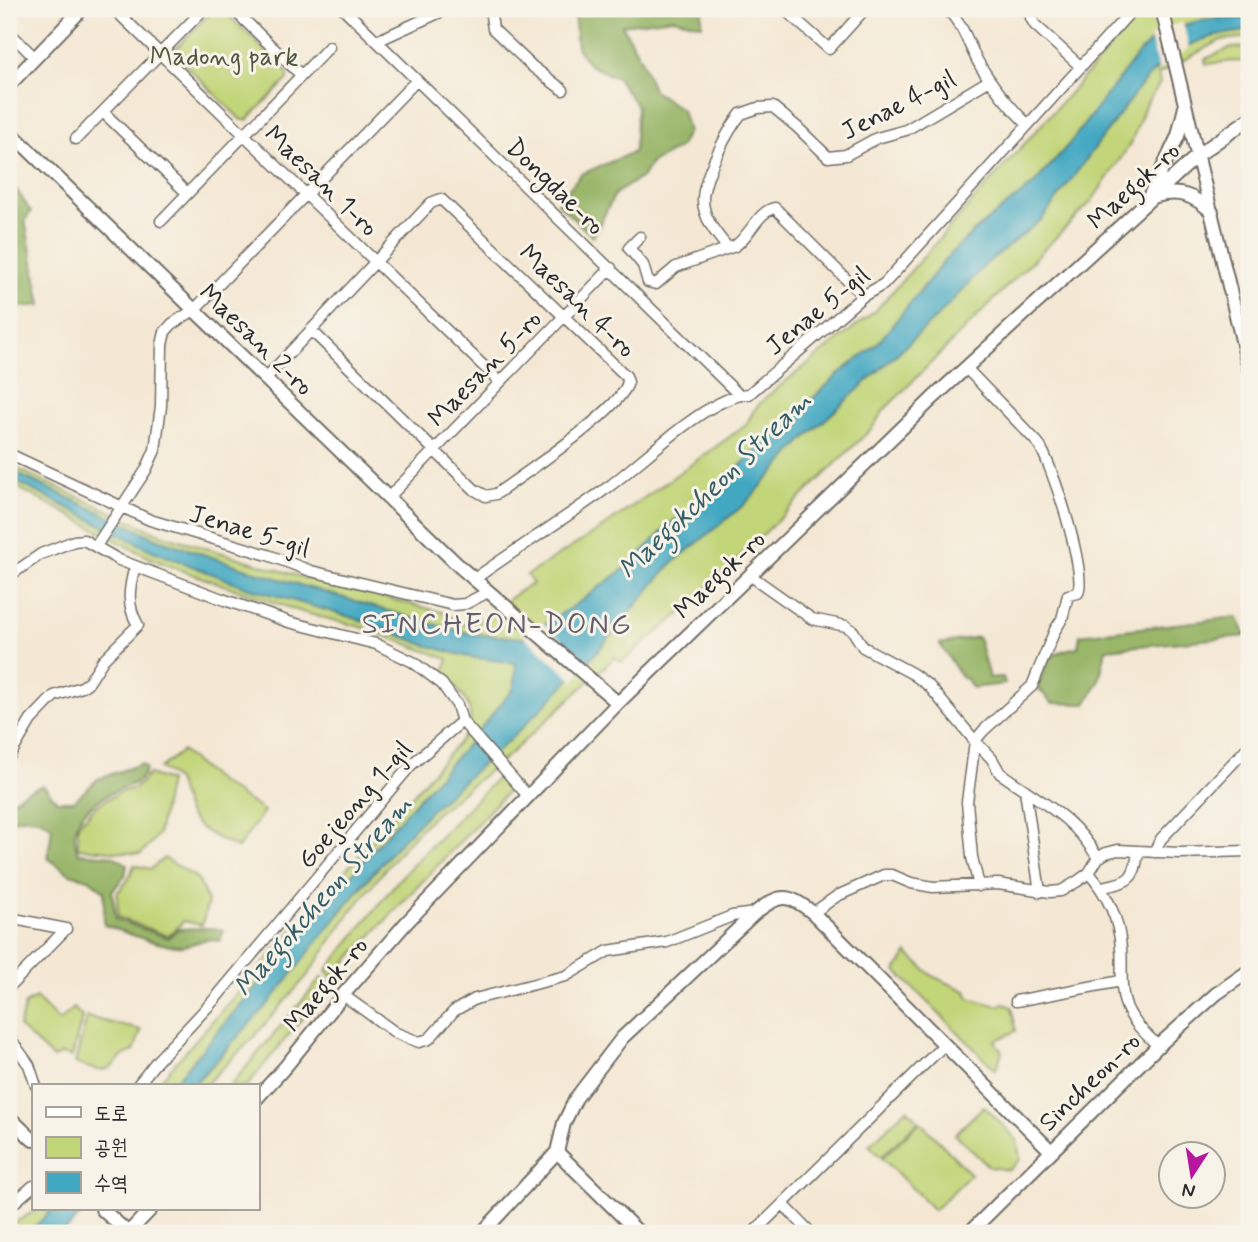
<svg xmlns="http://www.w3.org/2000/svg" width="1258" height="1242" viewBox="0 0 1258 1242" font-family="Mynerve,'Poor Story',sans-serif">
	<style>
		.green { fill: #c2d579; stroke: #768052; stroke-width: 2 }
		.forest { fill: #99b669; stroke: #62704a; stroke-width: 2 }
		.water { fill: #42a8c2; stroke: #366a76; stroke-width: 2 }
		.pier { fill: #f4e8d4 }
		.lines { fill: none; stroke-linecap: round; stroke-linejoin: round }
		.minor-casing { stroke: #716d66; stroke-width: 13 }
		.tertiary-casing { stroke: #716d66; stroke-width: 16 }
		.minor { stroke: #fff; stroke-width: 10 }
		.tertiary { stroke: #fff; stroke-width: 12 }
		.labels { text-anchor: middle; stroke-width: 6; stroke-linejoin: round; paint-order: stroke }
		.park-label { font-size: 26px; fill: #51563e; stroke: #f7f3e8 }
		.street-label { font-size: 26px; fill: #2b2b2b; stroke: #f7f3e8 }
		.water-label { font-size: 28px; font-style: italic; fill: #345d67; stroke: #f7f3e8 }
		.quarter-label { font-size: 30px; letter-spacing: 2px; fill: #635d6d; stroke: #f7f3e8 }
	</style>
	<rect width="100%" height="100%" fill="#f7f3e8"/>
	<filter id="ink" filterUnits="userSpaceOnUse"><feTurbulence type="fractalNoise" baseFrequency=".0143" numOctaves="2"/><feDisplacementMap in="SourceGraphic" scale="14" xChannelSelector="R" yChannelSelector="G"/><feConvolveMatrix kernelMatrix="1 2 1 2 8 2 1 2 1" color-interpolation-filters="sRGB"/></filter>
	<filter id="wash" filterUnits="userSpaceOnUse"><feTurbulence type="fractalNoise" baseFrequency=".00686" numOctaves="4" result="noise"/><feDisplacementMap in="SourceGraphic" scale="28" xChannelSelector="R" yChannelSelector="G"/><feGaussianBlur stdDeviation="1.57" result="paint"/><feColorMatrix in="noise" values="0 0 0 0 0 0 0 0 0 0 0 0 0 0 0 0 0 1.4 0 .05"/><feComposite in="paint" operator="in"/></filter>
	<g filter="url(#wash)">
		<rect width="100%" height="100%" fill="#f4e8d4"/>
		<!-- green -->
		<path class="green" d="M214 9H222L288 73V79L247 120H241L175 55V49Z
			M1157 9H1239L1249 11V18L1209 19 1191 23 1171 29 1155 38 1139 53 1069 144 1034 184 979 227 950 254 878 343 840 373 715 489 672 522 628 566 575 605 523 638 473 634 432 624 256 572 158 539 9 470V465L160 534 305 578 442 612 465 625C492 620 507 594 533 584L527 575 602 528 746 425 754 410 766 397 876 310 1133 22Z
			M1249 31V37L1221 40 1158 74 1160 83 1145 106 1131 143 1091 202 884 410 872 428 694 602 622 662 615 657 510 754 435 814 404 846 349 914 308 975 251 1040 204 1086H192L218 1060 398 844 433 808 517 733 596 653 670 565 745 504 803 440 937 317 987 263 1042 219 1145 80C1180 46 1200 35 1249 31Z
			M1249 47V62L1236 61 1206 64 1205 59 1230 48Z
			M9 478 153 551 249 588 364 621 425 645 469 657 516 662 514 688 466 746 383 838 171 1086H155L466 734C480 708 459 692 444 673L448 659 361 627 305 613 183 571 150 558 9 483Z
			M182 751 216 780 264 811 238 848C221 840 197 830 188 813 176 789 187 785 160 768Z
			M149 774 169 781 158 835 141 854 78 848V825L96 806 120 792 135 788Z
			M502 777 509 786 508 791 332 977 326 971 400 878 496 779Z
			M164 858 197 878 208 902 202 925 184 921 168 936 118 917 117 893 128 880 134 865 151 869Z
			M907 953 932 976 966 991 969 998 998 1006 1003 1003 1012 1007 1016 1031 995 1041 1002 1052 996 1070 896 971Z
			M322 977 331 983 247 1086H230Z
			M36 998 59 1021 74 1008 82 1017 72 1057 62 1054 53 1058 19 1027 25 1004Z
			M87 1017 141 1030 134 1051C116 1057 121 1060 110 1068 100 1074 85 1066 75 1063Z
			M984 1106 1017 1140 1020 1159 1009 1170 989 1167 955 1134Z
			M907 1109 919 1121 881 1157 869 1145Z
			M920 1122 971 1174 934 1210 882 1158Z
			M38 1209H53L28 1233H9L11 1225Z"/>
		<!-- forest -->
		<path class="forest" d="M574 9H702V25L673 18 622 25 642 61 653 90 682 110 688 131 679 148 651 163 643 176 615 194 593 237 557 203 581 174 634 152 637 106 617 78 589 65 577 47Z
			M9 178 31 212 25 220 41 305 9 308Z
			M1237 617 1246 636 1106 649 1099 682 1086 704 1052 703 1038 688C1047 659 1046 653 1078 647L1080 635Z
			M978 637 989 678 1003 677 1005 684 972 688 967 679 962 678 940 644Z
			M141 764 146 768C142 784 130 784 117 790 89 804 66 820 78 853L113 856 127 864 125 876 112 891 116 919 168 938 178 929 208 928 223 930 220 941C203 936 199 944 183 946 162 948 125 932 104 925V891L89 879 70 874 48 858 52 827C37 815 26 816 9 821V803L25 792 43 785 57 801H74L98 779Z"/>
		<!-- water -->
		<path class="water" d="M1249 18V31C1200 35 1180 46 1145 80L1042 219 987 263 937 317 803 440 745 504 670 565 596 653 517 733 433 808 398 844 360 887 270 1002 192 1086H171L383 838 466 746 514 688 516 663 469 657 425 645 364 621 249 588 153 551 9 478V470L158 539 256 572 432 624 473 634 523 638 575 605 628 566 672 522 715 489 840 373 878 343 950 254 979 227 1034 184 1069 144 1139 53 1155 38 1191 23 1209 19Z
			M53 1209H87L63 1233H28Z"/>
		<!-- pier -->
		<path class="pier" d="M1183 22 1189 48 1159 71 1150 37 1170 26Z
			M542 622 590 664 574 681 522 634Z"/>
	</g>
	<g filter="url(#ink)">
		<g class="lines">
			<!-- minor casing -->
			<g class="minor-casing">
				<path id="minor" d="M114 9 500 382
					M233 9 301 75
					M344 9 738 394
					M490 9 493 29 533 67 563 90
					M784 9 829 49 865 9
					M947 9C966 28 968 46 981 67 994 88 1010 107 1027 124
					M1034 9 1031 18 1035 25 1080 66
					M9 32 34 57
					M377 41 447 9
					M103 112 187 193
					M76 139 204 9
					M161 221 329 47
					M640 237 629 248 643 265 648 282 656 284 676 267 735 246C749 237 759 210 775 208L863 296
					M728 248C717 235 703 218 703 200 703 178 727 131 741 114L758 108 773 107 797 127 828 157 846 155 877 138 906 130 990 80
					M1238 324 1249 320
					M966 368 1038 443C1052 463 1087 572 1078 593L1068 595 1062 619 1055 630 1032 686 983 731 975 741 992 759 1000 773 1025 790 1040 892
					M265 379 431 203 441 199 626 376 628 382C622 409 523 475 496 494L486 496 475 490 311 330
					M9 454 150 520 268 555 311 571 453 605 465 604 488 592
					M388 498 611 268
					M96 546 146 470 155 450 161 406 162 345 165 332 172 324 194 310 417 80
					M9 576 41 554 74 541 84 540 119 560 222 599 289 622 376 644 413 662 442 684 457 705 462 721 411 765 214 1000 156 1062 137 1086
					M751 576 812 619 846 626 853 631 863 647 913 674 929 686 975 741 967 802 972 857 979 886
					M473 580C519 547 566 518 611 485 644 460 710 395 749 394L863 296 884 284 1133 9
					M462 721 528 796
					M9 757 31 720 54 696 82 687 89 682 103 660 138 625C126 605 129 588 135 566
					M1025 790C1058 812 1077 824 1098 858
					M1154 852 1161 839 1249 746
					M1089 873C1107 894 1119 919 1121 948 1123 966 1119 985 1125 1003 1131 1021 1145 1033 1158 1046
					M1102 887C1129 882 1135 880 1138 851
					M813 913 837 896 884 875H892L911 883 933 887 998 884 1050 892 1061 891 1078 881 1089 873 1098 858 1106 853 1118 850 1179 853 1249 851
					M9 918 66 929
					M9 987 66 929
					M343 995 396 1033 419 1042 429 1039 454 1011 475 999 566 976 608 951 667 942 732 916 755 913
					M1016 1001 1121 981
					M9 1037 29 1065 36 1086
					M783 1204 811 1233
					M9 1207 33 1186
					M753 1233 944 1045"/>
			</g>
			<!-- tertiary casing -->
			<g class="tertiary-casing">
				<path id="tertiary" d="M1162 9 1249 369
					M9 85 82 9
					M9 131 460 567 618 703
					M1156 196C1179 190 1194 195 1212 212
					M1149 197 1178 136 1185 107
					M257 1098 286 1066 343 995 407 922 618 703 933 398 1198 155 1249 119
					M9 1117 33 1140
					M557 1152 639 1233
					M102 1209 128 1233
					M128 1233 151 1209
					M482 1233 557 1152 564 1123 576 1098 622 1038 755 913C780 893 788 893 813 913L1051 1151
					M969 1233 1158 1046 1216 994 1249 971"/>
			</g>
			<!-- minor -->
			<use href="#minor" class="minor"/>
			<!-- tertiary -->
			<use href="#tertiary" class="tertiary"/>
		</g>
	</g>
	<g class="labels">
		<!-- park labels -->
		<g class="park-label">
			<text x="224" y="65">Madong park</text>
		</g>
		<!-- street labels -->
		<g class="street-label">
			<text transform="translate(898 104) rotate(-27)" y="9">Jenae 4-gil</text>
			<text transform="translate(322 180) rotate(44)" y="9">Maesan 1-ro</text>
			<text transform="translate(1133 185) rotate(-43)" y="9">Maegok-ro</text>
			<text transform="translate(556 186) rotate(44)" y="9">Dongdae-ro</text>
			<text transform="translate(578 300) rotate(44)" y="9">Maesan 4-ro</text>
			<text transform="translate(817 310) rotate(-39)" y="9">Jenae 5-gil</text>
			<text transform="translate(257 339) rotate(44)" y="9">Maesan 2-ro</text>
			<text transform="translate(484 368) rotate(-46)" y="9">Maesan 5-ro</text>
			<text transform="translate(250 530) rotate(17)" y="9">Jenae 5-gil</text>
			<text transform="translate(719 574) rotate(-44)" y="9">Maegok-ro</text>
			<text transform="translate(354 804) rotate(-49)" y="9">Goejeong 1-gil</text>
			<text transform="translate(325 984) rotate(-50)" y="9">Maegok-ro</text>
			<text transform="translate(1089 1081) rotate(-44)" y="9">Sincheon-ro</text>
		</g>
		<!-- water labels -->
		<g class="water-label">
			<text transform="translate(714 484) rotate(-44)" y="10">Maegokcheon Stream</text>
			<text transform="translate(322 895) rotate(-49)" y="10">Maegokcheon Stream</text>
		</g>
		<!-- quarter labels -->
		<g class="quarter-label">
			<text x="497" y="633">SINCHEON-DONG</text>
		</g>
	</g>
	<!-- margin -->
	<rect width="1258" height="1242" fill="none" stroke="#f7f3e8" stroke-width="35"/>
	<!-- legend -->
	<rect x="32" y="1084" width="228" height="126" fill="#f7f3e8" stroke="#a5a39c" stroke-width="2"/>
	<rect x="46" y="1107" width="35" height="10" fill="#ffffff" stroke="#a5a39c" stroke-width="2"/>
	<text x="94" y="1120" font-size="21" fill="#2b2b2b">도로</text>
	<rect x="46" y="1137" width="35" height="21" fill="#c2d579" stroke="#a5a39c" stroke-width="2"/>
	<text x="94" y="1154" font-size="21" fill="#2b2b2b">공원</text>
	<rect x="46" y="1172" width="35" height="21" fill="#42a8c2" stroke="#a5a39c" stroke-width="2"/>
	<text x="94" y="1190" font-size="21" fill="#2b2b2b">수역</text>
	<!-- north arrow -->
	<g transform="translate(1192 1175) rotate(192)"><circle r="33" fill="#f7f3e8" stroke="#a5a39c" stroke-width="2"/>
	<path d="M0-5L12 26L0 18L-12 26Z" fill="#b5179e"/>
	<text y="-10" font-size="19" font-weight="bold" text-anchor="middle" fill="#2b2b2b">N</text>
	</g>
</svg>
